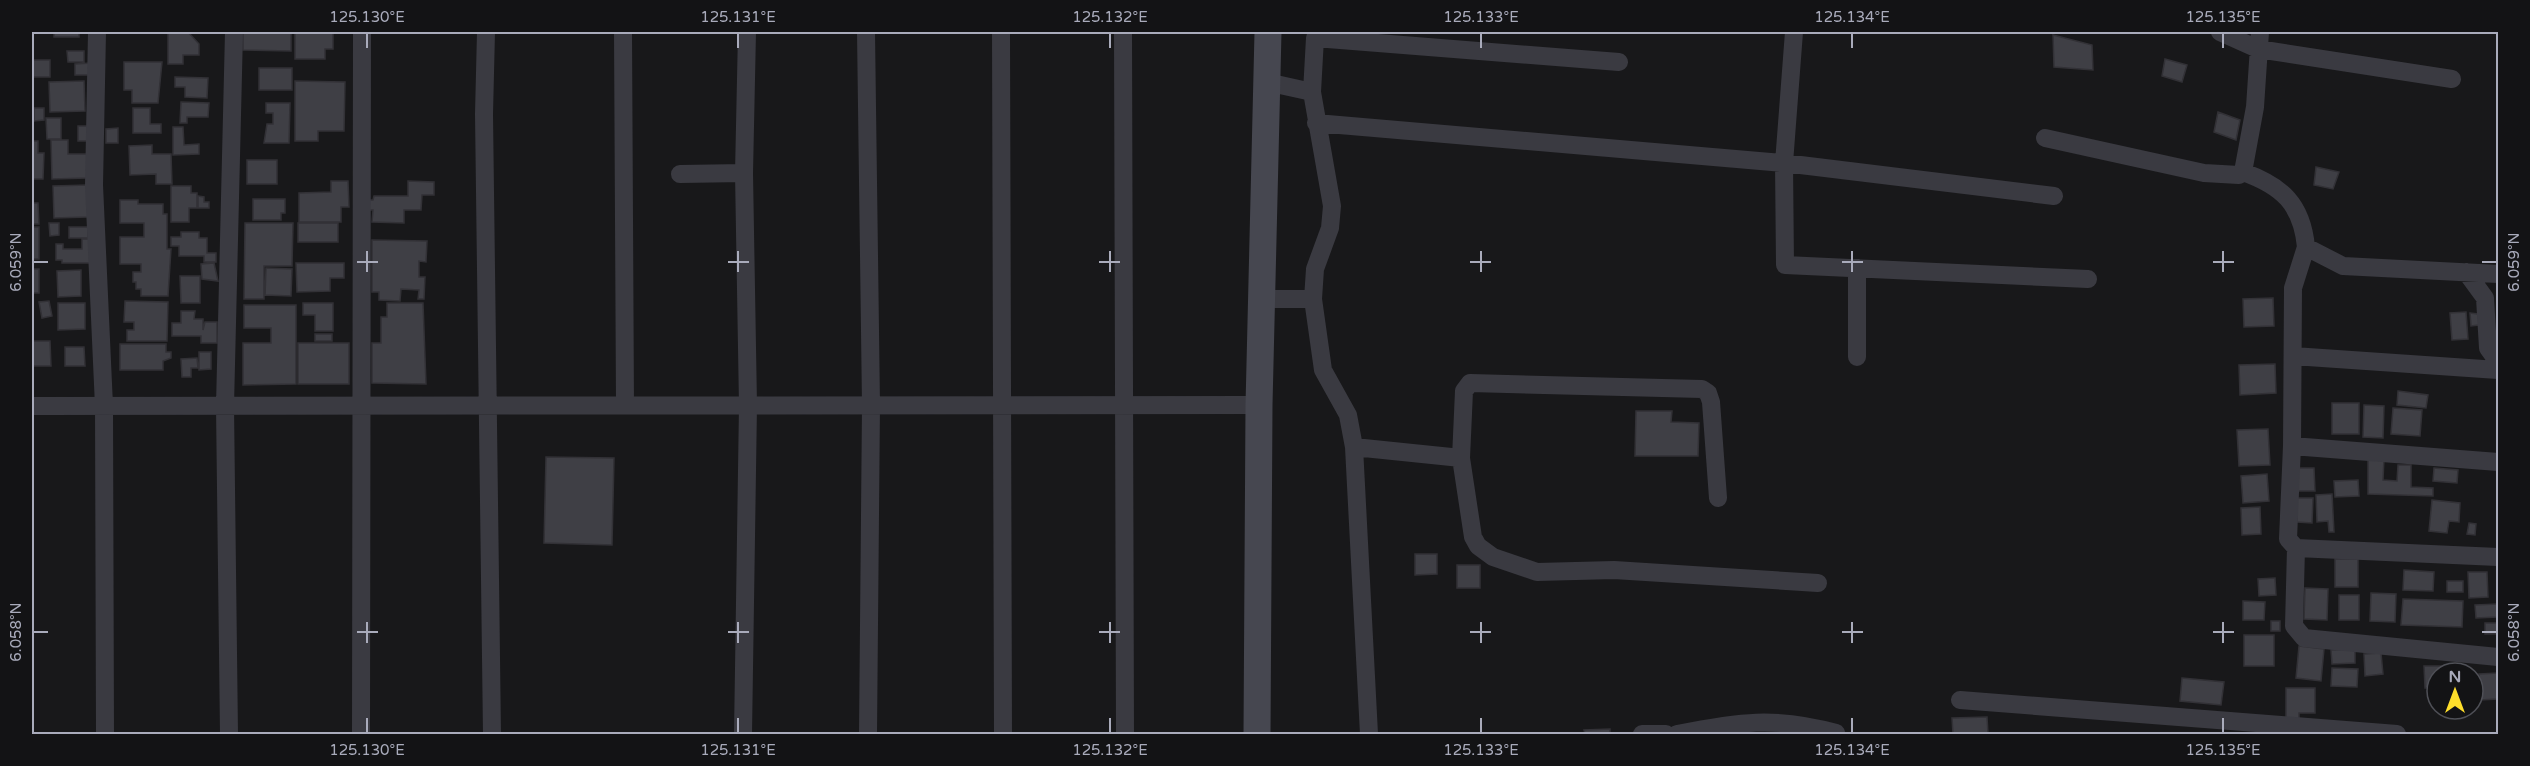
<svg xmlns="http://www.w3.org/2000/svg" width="2530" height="766" viewBox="0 0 2530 766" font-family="'Varela Round',sans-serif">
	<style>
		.building { fill: #3f3f45; stroke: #323136; stroke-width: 1.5 }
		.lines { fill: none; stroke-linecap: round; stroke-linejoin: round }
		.street { stroke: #3a3a41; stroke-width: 18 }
		.secondary { stroke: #464750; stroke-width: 27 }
		.ticks { fill: none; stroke: #a9abbb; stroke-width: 2 }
		.neatline { fill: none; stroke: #a9abbb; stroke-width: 2 }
		.ticks-label { font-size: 15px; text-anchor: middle; fill: #a9abbb }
	</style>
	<rect width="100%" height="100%" fill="#18181a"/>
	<!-- building -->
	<path class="building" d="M54 32H79V37H54Z
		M168 32H188L199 44V55H183V64H168Z
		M243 32H291V51L243 50Z
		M295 32H333V49H325V59H295Z
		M2053 35 2092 45 2093 70 2054 67Z
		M67 51H84V62H68Z
		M2165 59 2187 65 2182 82 2162 76Z
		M32 60H50V77H32Z
		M124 62H162L158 103H132V90H124Z
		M91 63V75H75V64Z
		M259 68H292V90H259Z
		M175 77 208 78 207 98 185 97V87H175Z
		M84 81 85 111 50 112 49 82Z
		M295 81 345 82 344 131H318V141H295Z
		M181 102 209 103 208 117H187V123H180Z
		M266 103H290L289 143H264L267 124H273V113H266Z
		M34 108H44V120L34 121Z
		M133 108H150V124H161V133H133Z
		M2218 112 2240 120 2236 140 2214 132Z
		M46 118H61V139H47Z
		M78 126H91V141H78Z
		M173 127H183L184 145 199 144V154L173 155Z
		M118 128V143H106V129Z
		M51 140H68V154H87L88 178 52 179Z
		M32 141H38V153H44L43 179H32Z
		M152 145V154H171L172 184H156V174L130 175 129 146Z
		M247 160H277V184H247Z
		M2316 167 2339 172 2333 189 2314 185Z
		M331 181H348L349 207H341V222H299V193L331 192Z
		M408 181 434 182V195H422L421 210H404V223L372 222 373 210H367V200H373L374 196H408Z
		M88 185V217L54 218 53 186Z
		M171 186H191V193H197V208H189V222H171Z
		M198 196 204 197V202H209V208H198Z
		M253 199H285V213H281V220H253Z
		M120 200H138V204H163V214H167V249H171L168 296H141V289H136V282H133V272H141V264H120V237H144V223H120Z
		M32 203H38L39 224H32Z
		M49 223H59V235L50 236Z
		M245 223H293L292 266H264V299H244Z
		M298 223H338V242H298Z
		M32 227H39V259H32Z
		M69 227H88V238H69Z
		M181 232H199V238H207V253H216V262H204V256H179V246H171V237H181Z
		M82 239H92L91 263H62V260H56V244H63V249H82Z
		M372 240 427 241 426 262 419 261V277H425L424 299H418L419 290 401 289 400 301 379 300V292H372Z
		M214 263 218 281 202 279 201 264Z
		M296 263H344V278H330V291L297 292Z
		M266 268 292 269 291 296 265 295Z
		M32 269H39V293H32Z
		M81 270V296L58 297 57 271Z
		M180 276H200V303H181Z
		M2273 298 2274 326 2244 327 2243 299Z
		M49 301 52 316 42 318 39 302Z
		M125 301 168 302 167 341H127V330H134V322H124Z
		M58 303H85V329L58 330Z
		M303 303H333V331H315V315H303Z
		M387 303H423L426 384 372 383V343H381V317H387Z
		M244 305H296V384L243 385V343H271V328H244Z
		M181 311H195L194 319H203V330L205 322H217V343H201V336H172V323H181Z
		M2466 312 2468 339 2452 340 2450 313Z
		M2470 313 2478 314 2479 325 2471 326Z
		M315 334H332V341H315Z
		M32 341H50L51 366H32Z
		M298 343H349V384H298Z
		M120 344H166V352H171V358L163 361V370H120Z
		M65 347H84L85 366H65Z
		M199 352H211V369L199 370Z
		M197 358 198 368H191V377H182L181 359Z
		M2275 364 2276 393 2240 395 2239 365Z
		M2398 391 2428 395 2426 408 2397 405Z
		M2332 403H2359V434H2332Z
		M2364 405 2384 406 2383 438 2363 437Z
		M2393 408 2422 410 2420 436 2391 434Z
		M1636 411H1672L1671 422 1699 423 1698 456H1635Z
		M2268 429 2270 465 2239 466 2237 430Z
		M546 457 614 458 612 545 544 543Z
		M2368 458H2384L2383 480 2397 481 2398 465H2411V487L2433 488V496L2368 494Z
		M2296 468H2314L2315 491H2296Z
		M2434 468 2458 470 2457 483 2433 481Z
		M2267 474 2269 501 2243 503 2241 476Z
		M2358 480 2359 496 2335 497 2334 481Z
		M2332 494 2334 532H2329L2328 521 2317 522 2316 495Z
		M2297 498H2313L2312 523 2297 522Z
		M2432 500 2460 503 2459 522 2449 521 2447 533 2429 531Z
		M2260 507 2261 534 2242 535 2241 508Z
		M2469 523 2476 524 2475 535 2467 534Z
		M1415 554H1437V574L1415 575Z
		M2335 559H2358V587H2335Z
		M1457 565H1480V588H1457Z
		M2404 570 2434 572 2433 591 2403 590Z
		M2468 572H2487L2488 597 2469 598Z
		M2275 578 2276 595 2259 596 2258 579Z
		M2447 581H2463V592H2447Z
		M2305 588 2328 589 2327 620 2304 619Z
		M2371 593 2396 594 2395 622 2370 621Z
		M2339 595H2359V620H2339Z
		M2403 599 2463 601 2462 627 2401 625Z
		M2243 601 2265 602 2264 620H2243Z
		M2498 604V617L2476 618 2475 605Z
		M2271 621H2280V631H2271Z
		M2485 623H2498V634H2485Z
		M2244 635H2274V666H2244Z
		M2299 646 2324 649 2321 681 2296 678Z
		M2355 649V663L2332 664 2331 650Z
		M2381 653 2383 674 2365 676 2364 654Z
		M2424 666H2451L2452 673H2437V688H2425Z
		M2332 668 2358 669 2357 687 2331 686Z
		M2498 673V699L2480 700 2479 674Z
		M2182 678 2224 682 2221 705 2180 701Z
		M2286 688H2315V713H2299V720H2286Z
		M1987 717 1988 734H1953L1952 718Z
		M1610 729V734H1585L1584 730Z"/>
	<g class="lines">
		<!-- street -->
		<path class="street" d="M97 32 94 185 104 406 105 734
			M486 32 484 114 492 734
			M623 32 625 405
			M866 32 871 405 868 734
			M1001 32 1003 734
			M1123 32 1125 734
			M1794 32 1784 163 1785 265 2088 279
			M2220 32 2258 49 2452 79
			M1267 82 1312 92
			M1316 123 1784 163 2054 196
			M2045 138 2204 173 2239 175 2243 172 2255 107 2260 32
			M2243 172C2282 186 2302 204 2306 247L2343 266 2498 274
			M680 174 744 173
			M2306 247 2293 288 2292 446 2288 539 2296 548 2498 557
			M1857 268V357
			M2466 272 2485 298 2488 348 2498 362
			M1262 299H1313
			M2293 356 2498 370
			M32 406 1259 405
			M2292 446 2498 462
			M1354 447 1461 458 1473 537 1478 546 1493 557 1537 572 1614 570 1818 583
			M1461 458 1464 391 1470 383 1702 389 1708 393 1711 402 1718 498
			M2296 548 2294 626 2304 638 2498 657
			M1960 700 2397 734
			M229 734 225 406 234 32
			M361 734 362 32
			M743 734 748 405 744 173 747 32
			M1369 734 1354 447 1348 415 1323 370 1313 299 1315 269 1330 228 1332 206 1312 92 1315 38 1619 62
			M1642 734H1666
			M1677 734C1738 722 1775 716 1836 733"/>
		<!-- secondary -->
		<path class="secondary" d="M1257 734 1259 405 1268 32"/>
	</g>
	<!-- ticks -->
	<path class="ticks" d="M367 33V48M738 33V48M1110 33V48M1481 33V48M1852 33V48M2223 33V48M367 251V272M738 251V272M1110 251V272M1481 251V272M1852 251V272M2223 251V272M33 262H48M357 262H378M728 262H749M1099 262H1120M1470 262H1491M1842 262H1863M2213 262H2234M2482 262H2497M367 622V643M738 622V643M1110 622V643M1481 622V643M1852 622V643M2223 622V643M33 632H48M357 632H378M728 632H749M1099 632H1120M1470 632H1491M1842 632H1863M2213 632H2234M2482 632H2497M367 718V733M738 718V733M1110 718V733M1481 718V733M1852 718V733M2223 718V733"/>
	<!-- border -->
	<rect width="2530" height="766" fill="none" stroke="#131315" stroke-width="66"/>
	<!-- north arrow -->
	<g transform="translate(2455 691)"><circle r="28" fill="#131315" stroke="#4f5057" stroke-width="1.5"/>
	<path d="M0-4.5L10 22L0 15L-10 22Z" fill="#ffdf2b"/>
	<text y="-9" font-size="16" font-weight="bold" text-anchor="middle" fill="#a9abbb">N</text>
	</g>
	<rect x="33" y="33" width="2464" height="700" class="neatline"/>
	<g class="ticks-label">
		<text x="367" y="22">125.130°E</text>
		<text x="738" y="22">125.131°E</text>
		<text x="1110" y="22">125.132°E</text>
		<text x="1481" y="22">125.133°E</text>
		<text x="1852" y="22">125.134°E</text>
		<text x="2223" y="22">125.135°E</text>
		<text transform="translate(16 262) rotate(-90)" y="5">6.059°N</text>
		<text transform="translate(2514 262) rotate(-90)" y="5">6.059°N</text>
		<text transform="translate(16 632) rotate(-90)" y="5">6.058°N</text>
		<text transform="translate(2514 632) rotate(-90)" y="5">6.058°N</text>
		<text x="367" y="755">125.130°E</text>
		<text x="738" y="755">125.131°E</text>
		<text x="1110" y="755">125.132°E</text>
		<text x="1481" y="755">125.133°E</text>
		<text x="1852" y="755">125.134°E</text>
		<text x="2223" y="755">125.135°E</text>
	</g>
</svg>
